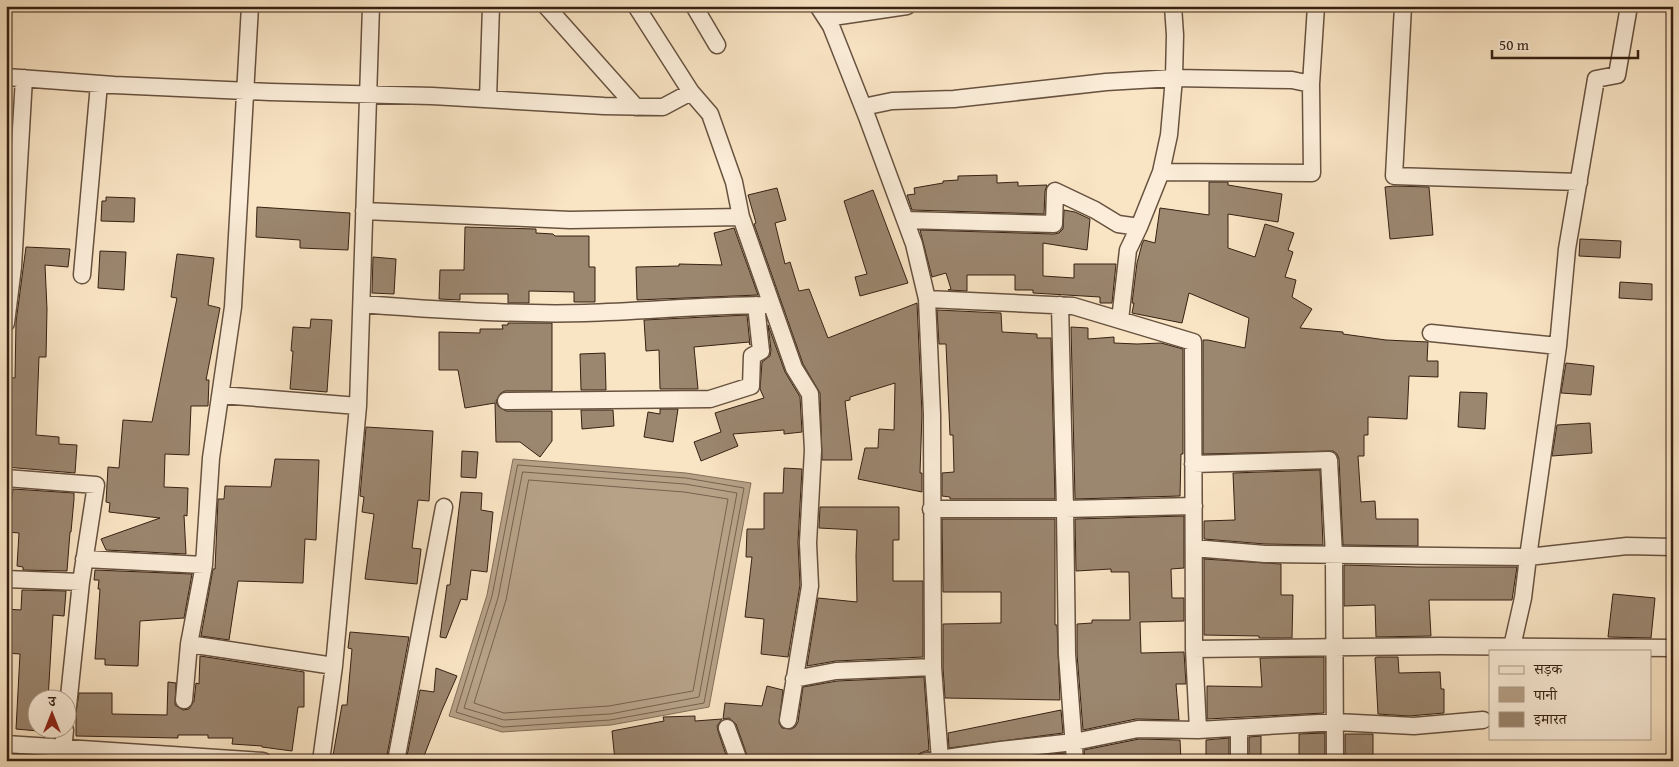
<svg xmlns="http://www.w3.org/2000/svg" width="1679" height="767" viewBox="0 0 1679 767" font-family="'Gentium Book Plus','Noto Serif Devanagari',serif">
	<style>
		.water { fill: #b7a288; stroke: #836e59 }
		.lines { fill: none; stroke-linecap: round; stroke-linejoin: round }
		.shore { stroke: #76624e; stroke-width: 1 }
		.building { fill: #9b866f; stroke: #362113 }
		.street-casing { stroke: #67523f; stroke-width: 19 }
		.street { stroke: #fbedd9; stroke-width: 16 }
	</style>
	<rect width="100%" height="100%" fill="#f9e4c4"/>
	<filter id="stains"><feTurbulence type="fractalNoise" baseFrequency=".004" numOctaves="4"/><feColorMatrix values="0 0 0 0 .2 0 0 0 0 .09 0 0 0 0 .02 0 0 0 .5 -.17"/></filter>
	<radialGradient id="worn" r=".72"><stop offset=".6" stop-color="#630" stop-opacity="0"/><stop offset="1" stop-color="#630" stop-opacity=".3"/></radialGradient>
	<!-- water -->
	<path class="water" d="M513 459 686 473 751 483 709 707 611 725 502 732 449 716 487 595Z"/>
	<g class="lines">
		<!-- shore -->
		<path class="shore" d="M518 465 686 478 744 488 704 703 610 720 503 727 456 712 492 596Z
			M523 472 685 484 737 493 699 697 610 714 504 720 464 708 498 598Z
			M529 480 684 492 728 499 693 691 609 706 504 713 474 703 506 600Z"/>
	</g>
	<!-- building -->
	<path class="building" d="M997 175V183L1018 182V186L1047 185 1045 191 1044 214 912 210 907 195 915 194 914 188 943 183V181L958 180V176Z
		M1209 182H1228V185L1282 194 1278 222 1228 214V248L1255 257 1265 224 1294 233 1288 250 1293 252 1285 277 1296 280 1292 297 1312 309 1300 328 1343 332V334L1386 340 1428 342 1427 361H1438V377L1409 376 1407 419 1368 417V435H1364V456H1358L1361 502 1375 501 1376 519H1418V546L1343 545 1339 459 1337 454 1333 451 1203 454V340H1208L1245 348 1249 318 1189 293 1182 323 1132 313 1134 303H1132L1137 263 1142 244 1144 240 1155 243 1160 208 1209 215Z
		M1394 186 1429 187 1433 235 1390 239 1385 187Z
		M777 188 786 220 775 223 785 264 790 262 799 291 809 289 828 338 917 303 922 414 920 473H922V492L858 479 865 448H878L879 429 894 430 895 383 850 397V400L845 401 852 460H822L820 393 803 364 754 224 756 223 748 195Z
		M873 190 908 283 860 296 855 277 867 274 844 201Z
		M106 197 135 198 134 222 101 221 102 201H106Z
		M257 207 350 213 348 250 300 248V240L256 237Z
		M1064 210 1075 212 1090 219 1087 250 1043 243V276L1074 278V264H1116L1112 303H1100V297L1033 293V290H1015V275H967V291L948 290 951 289 946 273 932 277 920 230 1054 234 1059 233 1063 229Z
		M465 227 536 229V233L553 234 555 236H589V267H595V302H574V292L529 291V303H508V294H460V300L439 299 440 270H464Z
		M734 228 758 295 637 300 636 267 679 266V264L722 265 714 233Z
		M1580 239 1621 241 1620 258 1579 256Z
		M26 247 70 249 68 267 45 265 47 309 46 357H39L36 435 59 437V444L77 445 75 473 6 467V377L15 378 16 322Z
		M100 251 126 252 124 290 98 288Z
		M177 254 214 258 208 305 220 308 206 380H209L208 406H191L189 455 165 454 164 487 188 488 187 516 184 515 186 554 106 550 101 539 160 518 109 512 110 503 106 502 108 467 119 468 123 420 152 422 177 298 171 297Z
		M373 257 396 259 394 294 372 293Z
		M1620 282 1652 284V300L1619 298Z
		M937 310 1001 313 1002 332 1037 334V338H1051L1055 499H950V497L942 496V473L954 472 953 435H950L946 344H939Z
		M747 315 750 345 749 342 694 347 698 389H660L659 350 646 351 644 320Z
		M311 319 332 320 327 392 290 389 293 351H291L293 327 310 328Z
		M508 323H552V391H505L501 393 496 401 498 406 506 411H552V441L540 457 520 442H496L495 403 465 408 458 370H439V332L480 333V329H503L502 325H508Z
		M768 325 785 372 800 397 802 432 784 434V430L733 434 738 446 701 461 694 442 721 432 715 413 764 398 760 389 762 362 770 356 771 350Z
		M1071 327 1088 328V339L1114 337V343L1137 344 1161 343 1183 349V454H1181L1180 496 1075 499Z
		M605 353 606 390H581L580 354Z
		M1566 363 1594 366 1591 395 1561 393Z
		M1460 392 1487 393 1485 429 1458 427Z
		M660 409H678L673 442 644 437 648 412 660 414Z
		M581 410H613L614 426 582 429Z
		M1590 423 1592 453 1552 456 1557 425Z
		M366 427 433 431 429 501 418 500 412 548 421 549 417 584 365 579 374 514 362 512 364 497 360 496Z
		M462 451 478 452 476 478 461 477Z
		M275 459 319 460 316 540 305 539 303 583 238 581 229 640 201 636 213 569H215L218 499H224L225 486 271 487Z
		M784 468 802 469 798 542 800 585 788 657 761 654 764 619 745 617 752 557H746L747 529H764V493H783Z
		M1320 470 1323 545 1265 544 1204 539V521L1235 520 1233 473Z
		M13 489 74 493V499L71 532H70L67 571 23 570V567L17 566 19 533 8 532Z
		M461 492 482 493 481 510 493 512 487 572 471 570 467 600 461 599 446 638 440 637 447 585H450Z
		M820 507H899V540H893V581H923V657L836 661 807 666 818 598 857 602 856 556 857 530 819 528Z
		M1184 516V568L1171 569 1172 598H1184V621L1140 622 1141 653 1184 652 1186 684H1176L1179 720 1136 719 1083 730 1077 654V624L1092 623V620H1130L1129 572H1111V569L1076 571 1075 519Z
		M942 519H1055V625H1057L1060 700 945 698 943 667V624L1001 623V592H943Z
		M1204 559 1281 564V595H1293L1292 638H1259V636L1204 635Z
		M1344 565 1418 567H1517L1512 600H1429L1431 636 1376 637 1375 605 1344 606Z
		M95 570 192 574 184 618 140 621 138 666 105 665V659H95L100 589H98L99 580H94Z
		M22 590 66 591 64 616 53 615 48 700H38V731L16 729 20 654 6 653V609L21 610Z
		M1613 594 1655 598 1651 638 1608 637Z
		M350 632 409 637 386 761H332L342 705H347L352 649 348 648Z
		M200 656 304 672V707H298L292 751 262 747V746L232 744 233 738H208V735H178V738L76 736V712L79 693H112V714L167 715 168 682 176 683 175 705 183 710 189 709 194 701 196 683 199 684Z
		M1324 657V713L1207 719V686L1262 687 1260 658Z
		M1377 657H1398L1399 673 1440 672 1441 689H1444V713L1409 716 1378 714 1375 658Z
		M436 668 457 676 442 710 422 761H406L420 690 434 692Z
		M924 677 929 750 920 753 917 756 895 758V761H749L736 724 729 718 723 719 725 703 762 706 767 686 783 690 779 723 782 728 791 729 795 727 798 722 803 687 837 681Z
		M1061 710 1063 733 949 748 948 733Z
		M695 716V721L722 719 717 726 718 731 728 761H678V756L652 761H615L612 731 664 721 663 717Z
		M1325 733V759L1299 760V734Z
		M1345 734H1373V761H1345Z
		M1261 736V759H1249V737Z
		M1229 738V761H1206V740Z
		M1139 739 1180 740 1181 761H1085L1084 750Z
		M1064 753 1065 761H1045V755Z"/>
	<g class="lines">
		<!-- street casing -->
		<g class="street-casing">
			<path id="street" d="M546 6 636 107
				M636 6 691 92 710 114 734 182 741 217 794 368 810 394 813 450 808 543 810 586 788 720
				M694 6 717 45
				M818 6 831 26 867 117 914 244 927 299 932 414 933 667 940 760
				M1403 6 1394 176 1579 182
				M826 18 907 6
				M6 77 114 85 270 92 432 96 604 106 663 107 691 92
				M488 99 491 6
				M863 107 892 101 954 99 1106 82 1174 78 1292 80 1311 84
				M1161 172 1312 173 1311 84 1316 6
				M364 211 570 220 741 217
				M905 220 1054 224 1055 191 1095 210 1118 224 1139 227
				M82 275 99 84
				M927 299 1073 306 1193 342 1194 649 1198 730
				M362 304C436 310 511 315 585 313 648 311 709 305 771 305
				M1060 305 1065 509 1067 654 1075 761
				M1120 320 1128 250 1139 227 1161 172 1169 135 1174 78 1175 35 1173 6
				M6 323 13 267 24 78
				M1431 333 1558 346 1567 249 1596 79 1617 75 1629 6
				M221 395 358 406
				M506 401 710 399 751 386 752 356 761 351 756 305
				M1193 464 1329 460 1334 555 1335 761
				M6 478 96 485 81 582 68 706
				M931 509H1065L1194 506
				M1194 548 1265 554 1528 557 1558 346
				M84 559 204 565
				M6 579 81 582
				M189 644 334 666
				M1194 649 1440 646 1673 648
				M1511 651 1523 598 1528 557 1627 546 1673 547
				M794 679 836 671 933 667
				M184 700 189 644 204 565 211 458 233 307 250 6
				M727 728 739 761
				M1239 728V761
				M6 744 263 761
				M62 761 65 730
				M321 761 334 666 358 406 371 6
				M396 761 444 507
				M926 761 1001 750 1074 742 1138 729 1198 730 1336 722 1414 726 1483 720"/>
		</g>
		<!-- street -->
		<use href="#street" class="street"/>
	</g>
	<!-- margin -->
	<rect width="1679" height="767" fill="none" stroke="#f9e4c4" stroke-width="25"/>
	<rect x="8" y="8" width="1664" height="752" fill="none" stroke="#362113" stroke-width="2.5"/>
	<rect x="12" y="12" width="1654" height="742" fill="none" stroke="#362113"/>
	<!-- legend -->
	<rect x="1489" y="650" width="162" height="90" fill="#fbedd9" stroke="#ac9b8a"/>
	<rect x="1499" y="666" width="25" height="8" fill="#fbedd9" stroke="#ac9b8a"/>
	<text x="1534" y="674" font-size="15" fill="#362113">सड़क</text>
	<rect x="1499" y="687" width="25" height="15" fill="#b7a288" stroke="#ac9b8a"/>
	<text x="1534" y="700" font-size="15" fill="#362113">पानी</text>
	<rect x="1499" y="712" width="25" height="15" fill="#9b866f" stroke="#ac9b8a"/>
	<text x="1534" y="724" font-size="15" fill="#362113">इमारत</text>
	<!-- north arrow -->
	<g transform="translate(52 714)"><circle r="24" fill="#fbedd9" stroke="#ac9b8a"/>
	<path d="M0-4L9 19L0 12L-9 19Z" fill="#8f2418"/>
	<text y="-8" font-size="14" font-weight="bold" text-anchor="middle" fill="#362113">उ</text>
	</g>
	<!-- scale -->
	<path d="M1492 50v8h146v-8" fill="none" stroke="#362113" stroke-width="2.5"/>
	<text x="1499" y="50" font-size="15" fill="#362113" stroke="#fbedd9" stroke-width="4" paint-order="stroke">50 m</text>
	<rect width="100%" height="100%" filter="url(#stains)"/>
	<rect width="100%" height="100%" fill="url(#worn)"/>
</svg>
